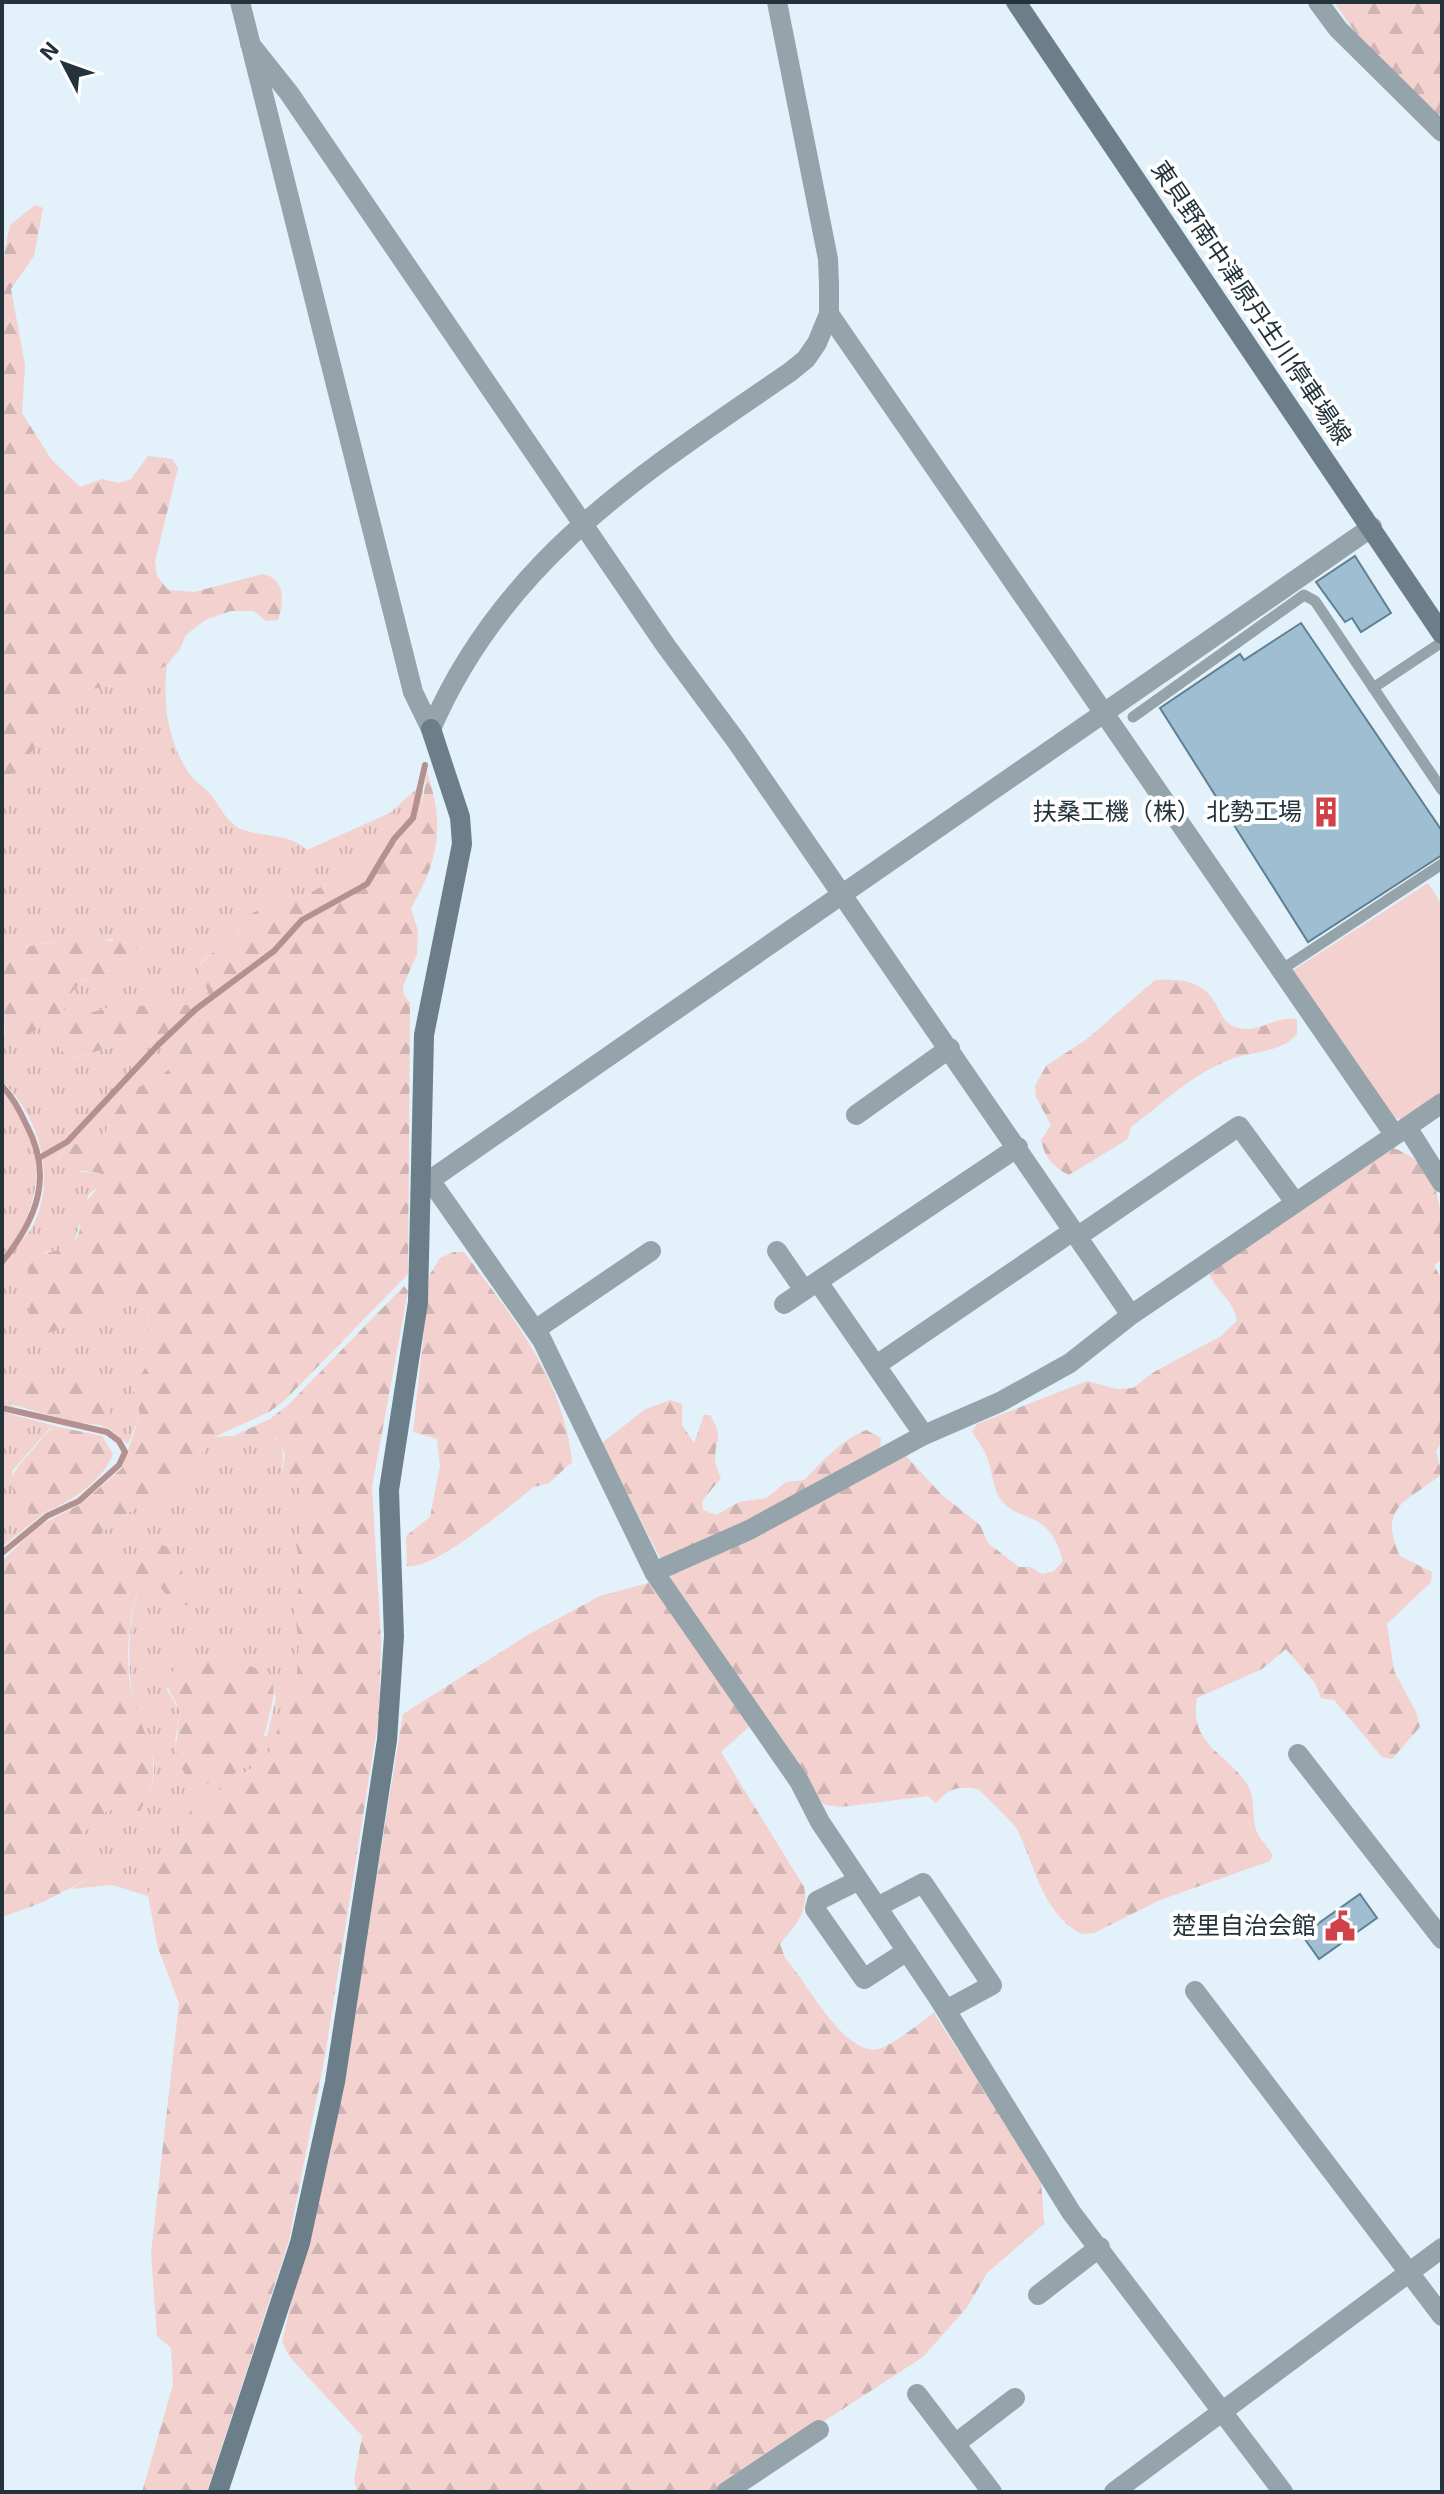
<svg xmlns="http://www.w3.org/2000/svg" width="1444" height="2494" viewBox="0 0 1444 2494" font-family="'Exo 2','Noto Sans JP',sans-serif">
	<style>
		.grass { fill: url(#grass-tufts); fill-rule: evenodd }
		.forest { fill: url(#forest-firs) }
		.green { fill: #f2d1cf }
		.lines { fill: none; stroke-linecap: round; stroke-linejoin: round }
		.stream { stroke: #b4918f; stroke-width: 6 }
		.building { fill: #9fbed1; stroke: #5e8094; stroke-width: 2 }
		.lane { stroke: #95a3ab; stroke-width: 11 }
		.street { stroke: #95a3ab; stroke-width: 20 }
		.secondary { stroke: #6b7e8a; stroke-width: 20 }
		.labels { text-anchor: middle; stroke-width: 8; stroke-linejoin: round; paint-order: stroke }
		.street-label { font-size: 24px; fill: #23323b; stroke: #fff }
		.poi-label { font-size: 24px; fill: #23323b; stroke: #fff; text-anchor: end }
	</style>
	<defs>
		<pattern id="grass-tufts" width="24" height="20" patternUnits="userSpaceOnUse" patternTransform="scale(2)"><rect width="24" height="20" fill="#f2d1cf"/><path d="M3 7l-1-3M5 7V3M7 7l1-3M15 17l-1-3M17 17v-4M19 17l1-3" fill="none" stroke="#cfb4b3"/></pattern>
		<pattern id="forest-firs" width="22" height="20" patternUnits="userSpaceOnUse" patternTransform="scale(2)"><rect width="22" height="20" fill="#f2d1cf"/><path d="M5 1l3.5 6h-7zM16 11l3.5 6h-7z" fill="#cfb4b3"/></pattern>
	</defs>
	<rect width="100%" height="100%" fill="#e2f1fa"/>
	<!-- grass -->
	<path class="grass" d="M167 665C162 702 168 746 192 777 197 783 205 787 210 794 220 806 227 824 243 830 264 837 291 834 307 850L390 813 423 783 422 806 385 860 343 875 302 897 244 918C232 956 217 940 199 966L209 992 196 1005 114 1006 93 1012H65L61 1003 82 981 105 974 113 939 47 942 11 950 2 947V785L37 746 41 726 63 700 76 692 138 681Z
		M40 1027 71 1059 136 1040 175 1034 181 1042 174 1066 108 1126 104 1136 66 1147 57 1159 81 1172 101 1173 98 1187 89 1194 74 1242 64 1250 46 1252 27 1270 32 1286 29 1312 126 1296 149 1303 148 1334 156 1350C149 1373 129 1384 140 1415L128 1444 110 1429 99 1425 110 1414 107 1400 84 1382 16 1384 10 1388 7 1403 16 1407 2 1405C2 1365 0 1309 2 1270 4 1257 25 1239 33 1226 57 1178 40 1117 2 1081V1035L15 1041Z
		M2 1091C50 1137 45 1210 2 1256Z
		M2 1412 59 1427 49 1429 12 1471C15 1492 18 1504 36 1516L49 1509 2 1547Z
		M266 1434C288 1442 282 1456 282 1474L299 1488 306 1509 296 1544 302 1575 294 1608 299 1645 297 1673 268 1757 191 1810 182 1827 181 1841 158 1862 148 1896 112 1885 71 1889 92 1877 85 1852 64 1849 62 1844 82 1834 108 1810 140 1811C171 1754 143 1752 133 1700 127 1663 127 1618 141 1583L160 1587 171 1601 192 1596 173 1549 144 1555 130 1563 100 1551 102 1532 142 1503 177 1485 214 1437ZM228 1657 268 1673 276 1698 267 1736 175 1741 180 1711 166 1688Z"/>
	<!-- forest -->
	<path class="forest" d="M1334 2H1442V121L1362 42Z
		M35 205 43 208 34 256 11 289 25 365 22 413 51 459 80 487 102 479 118 483 131 479 148 456 172 459 178 468 155 561 157 576 168 590 194 592 263 574C286 579 284 603 278 620L266 621 254 611H231L205 620 186 635 180 649 167 665 138 681 76 692 63 700 41 726 37 746 2 785V265L10 225Z
		M427 772C445 825 439 860 411 908L418 931 417 954 403 986 404 995 410 1003 408 1274 284 1401 269 1412 214 1437 177 1485 142 1503 102 1532 100 1551 130 1563 160 1544 173 1549 192 1596 189 1606 171 1601 160 1587 141 1583C126 1616 124 1672 135 1706 150 1751 165 1765 140 1811L108 1810 82 1834 62 1844 64 1849 85 1852 93 1862 92 1877 41 1903 2 1917V1561L38 1526 81 1504 122 1468 140 1415 133 1388 156 1350 148 1334 149 1303 126 1296 81 1323 37 1336 29 1312 32 1286 27 1270C43 1238 86 1265 80 1210L98 1187 100 1173 66 1169 57 1160 66 1147 104 1136C110 1123 119 1102 131 1093 159 1071 169 1084 181 1042L175 1034 136 1040 70 1059 40 1028 15 1041 5 1038 2 947 11 950C53 941 94 932 135 947L140 957 131 969 83 980 62 1003 65 1012H93L114 1006 196 1005 208 992 199 967C217 940 233 956 244 918L286 894 302 897 343 875 385 860 422 806Z
		M1155 980C1176 979 1198 979 1212 998 1220 1008 1222 1023 1235 1027 1257 1035 1277 1015 1297 1019V1034C1282 1053 1251 1051 1229 1060 1189 1076 1165 1102 1131 1127L1128 1139 1069 1175C1052 1166 1045 1158 1041 1140L1051 1125 1036 1097 1035 1086 1046 1066 1087 1039Z
		M1390 1147C1444 1164 1442 1212 1442 1260L1434 1265 1442 1280V1441L1436 1451 1442 1474C1407 1502 1377 1506 1400 1556L1432 1572 1431 1582 1387 1624 1394 1671 1416 1712 1420 1727 1392 1759 1382 1757 1334 1700 1321 1698 1315 1683 1286 1649 1262 1669 1197 1698C1188 1746 1230 1754 1248 1786 1255 1798 1252 1816 1256 1830 1259 1839 1268 1846 1273 1856L1270 1861 1160 1900 1094 1933 1082 1934C1042 1914 1035 1865 1017 1829 1015 1825 984 1794 978 1789 959 1786 949 1788 936 1803L928 1796 841 1807 826 1805 814 1797 665 1578 905 1455 941 1494 980 1525 988 1543 1019 1567H1030L1042 1574 1054 1571 1063 1561C1048 1505 1018 1526 999 1497 993 1488 992 1471 988 1460 985 1450 978 1441 972 1432L977 1424 1087 1381 1117 1389 1133 1388 1154 1372 1221 1336 1237 1321C1234 1299 1215 1292 1209 1272Z
		M454 1252H464C513 1318 563 1377 572 1462L549 1483 534 1487C510 1505 434 1571 407 1566L406 1536 430 1517 440 1466 437 1439 413 1432 430 1274 440 1258Z
		M404 1286 408 1291 372 1487 381 1640 379 1715 324 2061 288 2244 207 2492H142L173 2385 171 2348 157 2336 151 2253 179 2003 158 1948 148 1896 158 1861 181 1841 182 1827 191 1810 268 1757 297 1673 299 1645 294 1608 302 1575 296 1544 306 1509 299 1488 282 1474 285 1454 276 1438 235 1435 270 1419 290 1403Z
		M33 1370 84 1382 107 1400 110 1414 99 1425 69 1421 7 1403 10 1388Z
		M670 1400 682 1404V1425L694 1443 704 1415H710C725 1440 715 1437 715 1459 715 1464 719 1473 721 1478L702 1501 703 1510 716 1515 739 1502 767 1498 786 1482 804 1480C824 1460 839 1442 866 1430L881 1438 880 1450 753 1518 661 1560 602 1443 644 1410Z
		M59 1427 102 1436 113 1454C102 1484 63 1507 34 1516 0 1484 8 1477 35 1447 44 1437 46 1429 59 1427Z
		M652 1582 750 1726 721 1752 804 1887C809 1912 796 1925 780 1944L785 1958C806 1980 843 2056 878 2049 891 2047 922 2021 934 2013L1041 2179 1044 2224 987 2273 968 2306 923 2357 715 2492H358L354 2481 362 2436 289 2356 282 2342 343 2082 403 1714 526 1636 600 1596Z
		M228 1657 268 1673C278 1692 272 1701 268 1721 259 1761 237 1781 195 1786 172 1765 176 1740 180 1711 168 1684 158 1685 183 1660Z"/>
	<!-- green -->
	<path class="green" d="M1428 883 1442 905V1092L1402 1119 1391 1118 1292 971Z"/>
	<g class="lines">
		<!-- stream -->
		<path class="stream" d="M2 1086C13 1097 19 1110 26 1124 54 1176 37 1219 2 1262
			M39 1158 67 1142 158 1045 196 1009 274 951 302 920 367 884 394 839 413 818 425 765
			M2 1408 107 1432 119 1441 125 1452 119 1465 79 1501 47 1516 2 1553"/>
	</g>
	<!-- building -->
	<path class="building" d="M1355 556 1391 613 1361 632 1352 618 1345 622 1316 582Z
		M1301 623 1442 831V855L1308 942 1160 708 1240 654 1244 660Z
		M1360 1894 1377 1918 1319 1959 1302 1935Z"/>
	<g class="lines">
		<!-- lane -->
		<path class="lane" d="M1373 688 1442 642
			M1133 717 1304 595 1315 601 1442 790
			M1281 970 1442 864"/>
		<!-- street -->
		<path class="street" d="M240 2 413 692 431 729
			M1318 2 1338 29 1442 132
			M250 44 289 93 666 646 737 742 1131 1315
			M829 314 1394 1134
			M431 729C504 559 643 473 790 372L806 359 817 343 829 314V284L828 259 777 2
			M856 1115 950 1048
			M1407 1127 1442 1183
			M430 1180 542 1340 654 1572 799 1781 820 1822 939 1999 1071 2212 1283 2492
			M423 1185 1372 527
			M1077 1237 1239 1126 1295 1202
			M777 1251 804 1290
			M818 1282 924 1435
			M784 1304 1018 1147
			M535 1330 651 1251
			M878 1364 1073 1231
			M654 1572 749 1530 924 1435 1000 1402 1070 1363 1131 1315 1442 1103
			M1298 1754 1442 1939
			M859 1880 817 1901 815 1909 864 1979 907 1951
			M877 1907 923 1883 992 1985 946 2010
			M1195 1991 1442 2316
			M1038 2295 1100 2247
			M917 2394 992 2492
			M955 2444 1015 2398
			M726 2492 819 2430
			M1114 2492 1442 2248"/>
		<!-- secondary -->
		<path class="secondary" d="M1016 2 1442 634
			M218 2492 300 2243 335 2082 387 1740 394 1636 389 1490 418 1302 424 1035 462 844 460 817 431 729"/>
	</g>
	<!-- icons -->
	<defs>
		<g id="building-bare" transform="scale(2.4)"><path d="M-4-6H4V6H1V3H-1V6H-4ZM-2.5-4.3h1.7v1.8h-1.7ZM.8-4.3h1.7v1.8H.8ZM-2.5-1h1.7V.8h-1.7ZM.8-1h1.7V.8H.8Z" fill="#d14149" stroke="#fff" stroke-width="2.5" paint-order="stroke"/></g>
		<g id="civic-bare" transform="scale(2.4)"><path d="M-.6-6.5H3V-4.5H.6V-3L4-1V1h2V6H-6V1h2V-1L-.6-3ZM-1.2 2.5V6h2.4V2.5Z" fill="#d14149" stroke="#fff" stroke-width="2.5" paint-order="stroke"/></g>
	</defs>
	<g fill-rule="evenodd">
		<use href="#building-bare" x="1326" y="812"/>
		<use href="#civic-bare" x="1340" y="1926"/>
	</g>
	<g class="labels">
		<!-- street labels -->
		<g class="street-label">
			<text transform="translate(1251 303) rotate(56)" y="8">東貝野南中津原丹生川停車場線</text>
		</g>
		<!-- poi labels -->
		<g class="poi-label">
			<text x="1302" y="820">扶桑工機（株） 北勢工場</text>
			<text x="1316" y="1934">楚里自治会館</text>
		</g>
	</g>
	<!-- border -->
	<rect width="1444" height="2494" fill="none" stroke="#23323b" stroke-width="8"/>
	<!-- north arrow -->
	<g transform="translate(64 64) rotate(311)" stroke="#ffffff" stroke-width="6" paint-order="stroke">
	<path d="M0-6L14 30L0 20L-14 30Z" fill="#23323b"/>
	<text y="-12" font-size="22" font-weight="bold" text-anchor="middle" fill="#23323b">N</text>
	</g>
</svg>
